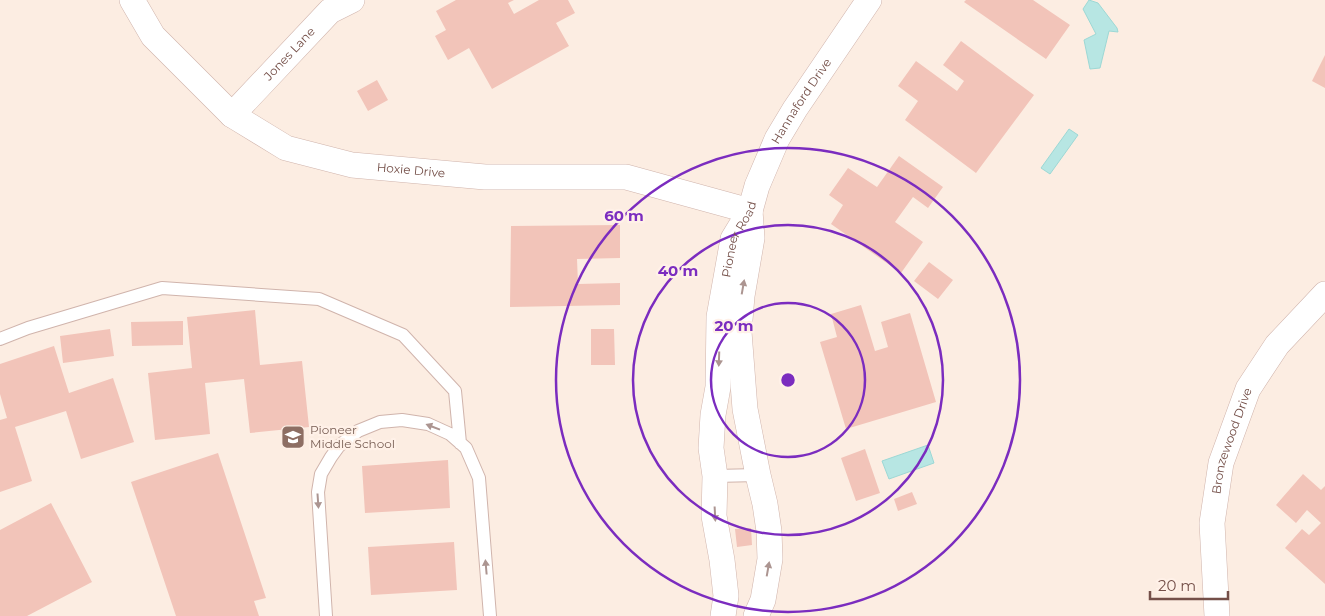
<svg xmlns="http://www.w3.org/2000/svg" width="1325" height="616" viewBox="0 0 1325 616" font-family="Montserrat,sans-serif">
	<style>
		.water { fill: #b7e6e3; stroke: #9dd8d5 }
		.building { fill: #f2c4b9 }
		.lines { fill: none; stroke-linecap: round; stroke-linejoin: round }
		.lane-casing { stroke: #d0b4ac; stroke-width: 14 }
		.street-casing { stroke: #d0b4ac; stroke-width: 26 }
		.lane { stroke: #fff; stroke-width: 12 }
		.street { stroke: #fff; stroke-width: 25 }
		.oneway { fill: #ac9591 }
		.ring { fill: none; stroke: #7b2cbf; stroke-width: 2.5 }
		.labels { text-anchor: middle; stroke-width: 4.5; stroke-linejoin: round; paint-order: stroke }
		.street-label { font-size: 12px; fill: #744f48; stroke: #fff1e8 }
		.education-label { font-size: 12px; fill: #785e54; stroke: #fff1e8; text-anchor: start }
		.centre { fill: #7b2cbf; stroke: #fff1e8; stroke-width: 2.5 }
		.ring-label { font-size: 15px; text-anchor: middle; font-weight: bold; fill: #7b2cbf; stroke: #fff1e8; stroke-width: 4.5; stroke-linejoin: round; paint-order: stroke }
	</style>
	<rect width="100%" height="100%" fill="#fcede2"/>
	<!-- water -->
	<path class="water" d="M1089 0 1098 3 1117 28 1118 32 1109 31 1100 68 1090 69 1084 40 1096 34 1083 9Z
		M1069 129 1078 135 1050 174 1041 168Z
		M928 445 934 463 889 479 882 461Z"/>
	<!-- building -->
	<path class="building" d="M456 0H514L508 3 514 14 539 0H568L575 13 556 23 569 46 492 89 469 48 448 60 435 36 446 30 436 11Z
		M966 0H1033L1070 25 1046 59 964 2Z
		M961 41 1034 95 976 173 905 120 918 101 898 86 916 61 957 91 964 81 943 65Z
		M1325 55V88L1312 81Z
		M377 80 388 100 368 111 357 91Z
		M899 156 943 187 928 208 913 197 895 222 923 242 901 273 831 224 843 205 829 195 848 168 877 187Z
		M620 225V258L577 259 578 284 620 283V305L510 307 511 226Z
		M929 262 953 280 938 299 914 281Z
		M861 305 875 351 888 347 881 322 910 313 936 402 846 429 820 342 837 337 831 314Z
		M255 310 260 365 302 361 309 427 250 433 244 379 205 383 210 434 155 440 148 373 192 368 187 317Z
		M183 321V345L132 346 131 322Z
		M110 329 114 356 63 363 60 336Z
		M591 329H614L615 365H591Z
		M54 346 69 393 113 378 134 442 81 459 66 411 15 427 32 481 0 492V420L7 418 0 394V364Z
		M865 449 880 493 856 501 841 458Z
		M218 453 266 598 254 601 259 616H176L131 482Z
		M448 460 450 508 365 513 362 466Z
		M1303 474 1321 490 1325 486V584L1285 548 1302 529 1309 535 1321 523 1307 510 1296 523 1276 505Z
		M912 492 917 504 898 511 894 499Z
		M51 503 92 582 27 616H0V530Z
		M751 528 752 545 737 547 735 529Z
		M454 542 457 590 371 595 368 547Z"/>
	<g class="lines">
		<!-- lane casing -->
		<g class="lane-casing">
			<path id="lane" d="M0 339 28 328 162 288 319 299 403 335 455 391 460 443
				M715 476 758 475
				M326 616 318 492 321 474 331 457 339 446 358 431 380 422 402 420 428 424 450 434 466 448 479 478 490 616"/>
		</g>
		<!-- street casing -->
		<g class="street-casing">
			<g id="street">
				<path id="s1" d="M132 0 153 36 232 115 286 148 352 165 485 177H626L750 211"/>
				<path id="s2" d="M232 115 330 11 352 0"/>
				<path d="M750 211 752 238 742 296 739 332 745 409 758 475 765 504 769 531 770 559 763 600 756 616"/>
				<path id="s3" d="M723 616 726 596 722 560 714 516 715 476 711 448 713 415 718 387 719 317 733 239 750 211 757 186 777 139 795 109 869 0"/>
				<path id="s4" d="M1217 616 1212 523 1221 463 1248 389 1277 345 1325 294"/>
			</g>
		</g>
		<!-- lane -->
		<use href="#lane" class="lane"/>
		<!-- street -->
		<use href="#street" class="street"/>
	</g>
	<!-- one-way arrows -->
	<defs><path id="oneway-solid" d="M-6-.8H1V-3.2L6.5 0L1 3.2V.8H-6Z" transform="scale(1.25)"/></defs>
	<g class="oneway">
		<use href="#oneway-solid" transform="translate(743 287) rotate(-80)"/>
		<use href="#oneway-solid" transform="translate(719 359) rotate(92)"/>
		<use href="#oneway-solid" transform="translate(433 427) rotate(-159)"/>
		<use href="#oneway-solid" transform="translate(318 501) rotate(86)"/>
		<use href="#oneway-solid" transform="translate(715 514) rotate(87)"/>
		<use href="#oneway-solid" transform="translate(486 567) rotate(-95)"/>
		<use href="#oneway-solid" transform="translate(768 569) rotate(-80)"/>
	</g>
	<!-- distance rings -->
	<g class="ring">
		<circle cx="788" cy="380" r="77"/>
		<circle cx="788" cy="380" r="155"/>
		<circle cx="788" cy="380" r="232"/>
	</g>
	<!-- icons -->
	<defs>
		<g id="school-square" transform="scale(1.25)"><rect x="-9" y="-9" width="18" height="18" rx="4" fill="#8d6e63" stroke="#fff1e8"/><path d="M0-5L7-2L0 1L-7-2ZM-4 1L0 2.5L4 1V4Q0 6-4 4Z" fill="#fff"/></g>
	</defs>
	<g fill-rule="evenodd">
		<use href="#school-square" x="293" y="437"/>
	</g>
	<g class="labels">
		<!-- street labels -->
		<g class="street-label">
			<text dy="4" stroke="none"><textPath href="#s2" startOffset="84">Jones Lane</textPath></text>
			<text dy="4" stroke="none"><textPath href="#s3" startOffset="535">Hannaford Drive</textPath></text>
			<text dy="4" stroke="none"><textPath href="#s1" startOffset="344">Hoxie Drive</textPath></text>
			<text dy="4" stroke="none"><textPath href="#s3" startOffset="382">Pioneer Road</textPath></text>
			<text dy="4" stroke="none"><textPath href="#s4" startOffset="178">Bronzewood Drive</textPath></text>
		</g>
		<!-- education labels -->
		<g class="education-label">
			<text x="310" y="434">Pioneer<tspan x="310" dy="14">Middle School</tspan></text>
		</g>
	</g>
	<circle cx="788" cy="380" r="8" class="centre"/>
	<g class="ring-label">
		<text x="624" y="221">60 m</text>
		<text x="678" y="276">40 m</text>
		<text x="734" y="331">20 m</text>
	</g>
	<!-- scale -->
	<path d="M1150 591v8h78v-8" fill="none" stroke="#744f48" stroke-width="2.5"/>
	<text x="1158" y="591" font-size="15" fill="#744f48" stroke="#fff1e8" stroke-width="4" paint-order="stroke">20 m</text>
</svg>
